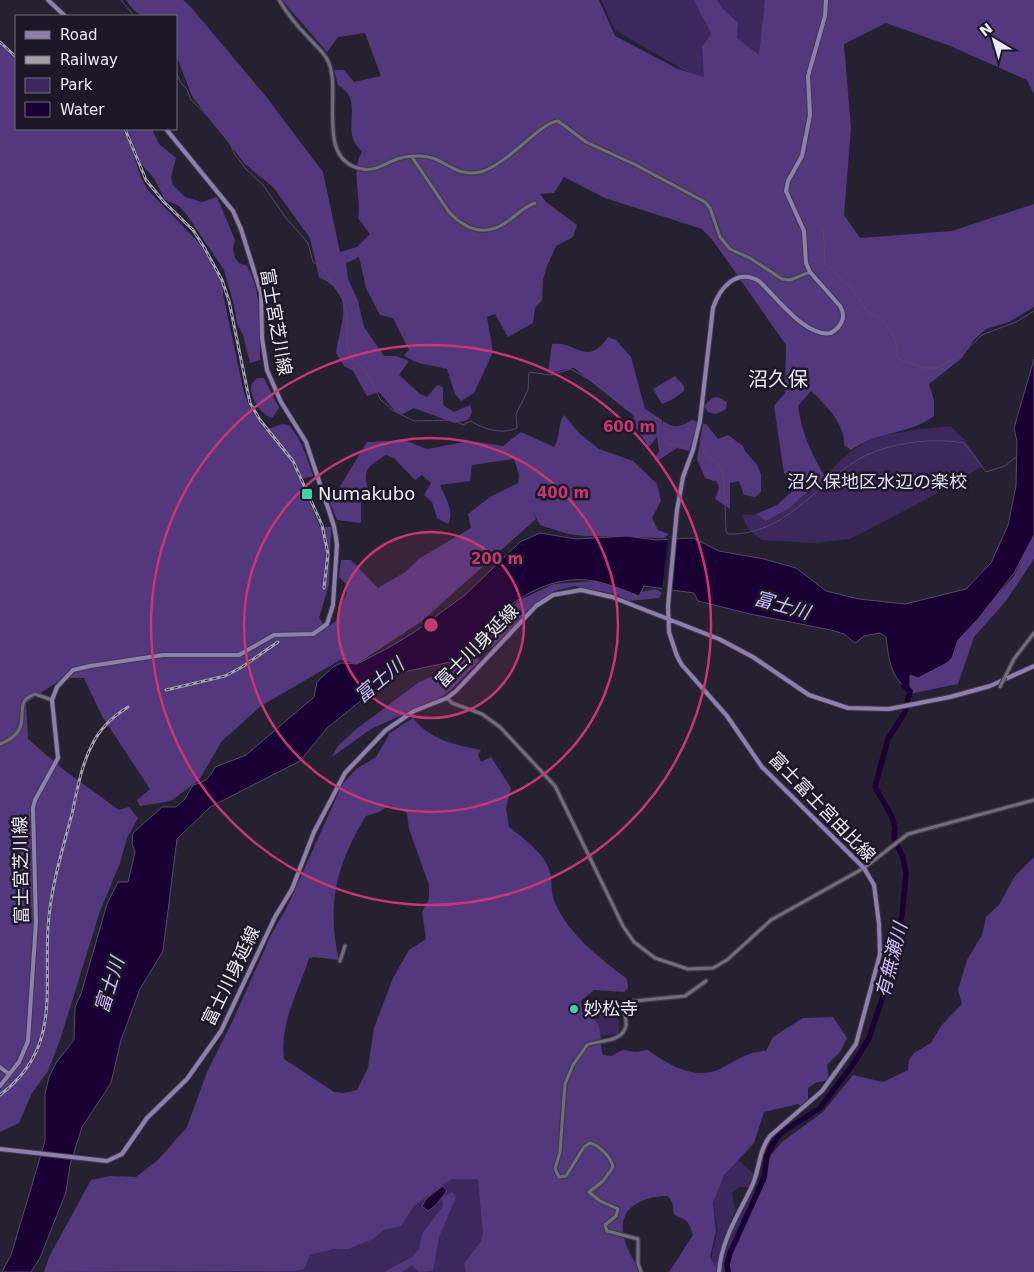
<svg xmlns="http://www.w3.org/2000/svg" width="1034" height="1272" viewBox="0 0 1034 1272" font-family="'DejaVu Sans','Noto Sans JP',sans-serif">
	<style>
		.green { fill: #3c285d }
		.forest { fill: #53387d; fill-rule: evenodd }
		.water { fill: #190233; stroke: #58476d }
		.pier { fill: #262131 }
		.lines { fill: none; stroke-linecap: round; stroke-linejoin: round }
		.stream { stroke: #58476d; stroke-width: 1 }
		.river { stroke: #190233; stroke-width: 5.5 }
		.tertiary-casing { stroke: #403b48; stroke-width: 5.5 }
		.primary-casing { stroke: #403b48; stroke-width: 6 }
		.tertiary { stroke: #726c7f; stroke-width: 3 }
		.primary { stroke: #8e7fae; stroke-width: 4 }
		.rail-casing { stroke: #a4a1ad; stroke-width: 3 }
		.rail { stroke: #1d1827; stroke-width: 1; stroke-dasharray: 4; stroke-linecap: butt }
		.tertiary-bridge-casing { stroke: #403b48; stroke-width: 5.5; stroke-linecap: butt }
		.tertiary-bridge { stroke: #726c7f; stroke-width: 3 }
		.ring { fill: none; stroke: #c83772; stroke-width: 2.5 }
		.poi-dot { fill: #3ad4a5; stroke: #1d1827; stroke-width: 2 }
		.labels { text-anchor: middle; stroke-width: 5; stroke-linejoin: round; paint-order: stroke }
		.street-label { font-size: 18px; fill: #ece9f3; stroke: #1d1827 }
		.park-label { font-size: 18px; fill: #e3ddf2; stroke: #1d1827 }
		.poi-label { font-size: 18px; fill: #ece9f3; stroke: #1d1827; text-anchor: start }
		.water-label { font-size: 19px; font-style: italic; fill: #cfbbf8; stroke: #1d1827 }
		.quarter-label { font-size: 20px; fill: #ece9f3; stroke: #1d1827 }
		.centre { fill: #c83772; stroke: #1d1827; stroke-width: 2.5 }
		.ring-label { font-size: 15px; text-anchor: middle; font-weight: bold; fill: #c83772; stroke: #1d1827; stroke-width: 5; stroke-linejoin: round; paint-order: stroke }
	</style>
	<rect width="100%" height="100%" fill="#262131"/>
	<!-- green -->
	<path class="green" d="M601 0H772L761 58 708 84 615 30Z
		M950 426 965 440 983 466 923 501 850 539 812 543 762 540 748 529 742 515 756 514 767 521C782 511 797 502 811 490 828 475 842 455 863 444 883 432 926 429 950 426Z
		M610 1002 619 1021V1034L588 1037 592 1019H600L595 1007Z
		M474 1159 500 1272H240Z
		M737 1159 754 1174 749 1187H740L732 1193 735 1211 720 1253 719 1272C705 1262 715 1248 717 1233 718 1223 713 1213 714 1203 716 1186 726 1171 737 1159Z
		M761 1185 739 1226 728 1272H720C726 1249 739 1196 761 1185Z"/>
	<!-- forest -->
	<path class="forest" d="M126 0H183L189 5 264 94 323 172 340 252 357 247 370 234 358 218C362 197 350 172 362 152 360 149 355 144 353 139 347 119 361 98 338 85L334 70H344L354 82 381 76 365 33 338 37 327 52 282 0H599L615 36 678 69 704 77 702 47 711 34C707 21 698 13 695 0H717L722 8 738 23 737 38 759 55 765 0H1034V94L1027 80 948 45 886 23 844 44 851 128 844 215 860 238 952 231 1034 204V307L1009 322 986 329 973 341 962 358 929 384 934 400V416C908 435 878 431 851 450L844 445C846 425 825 404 811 391L798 406C802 434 811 453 825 477L788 509 766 521 756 514 777 505 798 486 784 473 774 406 785 393 786 345 714 242 702 229 605 198 564 177 554 193 540 194 546 202 577 225 573 237 556 246 547 266 543 280 542 300 535 308 533 323 508 337 495 314 487 317 493 352 474 393 461 401 455 394 447 369C429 364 418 366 404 355L409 350 393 318 380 315 366 288 359 257 346 263 348 279 358 301 364 327 384 356H396L409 361 399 375 420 394 427 397 437 385 443 387V405L454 412 470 405 472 412 468 420 454 423 414 408 402 414 395 411 379 392 367 396 353 371 344 366 336 353C340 322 357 295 319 277L310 238 273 187 245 164 192 96 176 55V16C151 16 141 23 126 0Z
		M0 44 16 60V129H122L129 140 141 178 148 190 200 244 223 284V294L244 393 250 408 265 430 282 424 289 425C302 440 307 458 313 476L300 479 320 527H331L329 584 319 618 326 628 336 621 340 600 346 597 347 585 339 577 341 560H351L378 588 405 572 420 558 471 528 468 514 490 497 518 483 519 475 514 459 472 465 470 481 440 485C445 497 455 512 448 524L437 518 432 502 424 495 431 483 422 475 415 480 394 458 386 455C367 467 363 468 368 491L361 503V523L337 520 330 503 367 442 404 440 427 449 470 441 503 446 521 432 554 447C561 436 557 425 564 415L579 433 599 449 633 461 657 484 661 501 652 518 658 530 669 534 664 538 587 536 568 534 540 525 533 512 536 519 422 621 357 664 340 660 261 706 222 741 199 780 171 801 140 806 137 800 150 789 102 716 84 678H63L26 703 28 739 64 770 119 810 129 807 138 818 127 838 120 863 100 911 60 1040 48 1071 32 1093 19 1123 0 1132Z
		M127 129H152L159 144 176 158 171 177 173 185 185 197 202 202 217 197 235 240 233 248 235 258 239 263 247 266C263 293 259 329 260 360L250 363 243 335 237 324 234 305 224 270 187 215 179 206 165 200 154 178 141 164Z
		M608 337 616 340 631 357 645 409 662 420V426L663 421C676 429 680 427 692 420L697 422V432L689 451 677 448 659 460H654L659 451 657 437 649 447 636 428 630 425 634 416 574 368 548 373 552 344C578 341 587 368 608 337Z
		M675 376 684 386V391L673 399 662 404 653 389Z
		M257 378H264L279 408 272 418C260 414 250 398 251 385Z
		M718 397 727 402 726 409 716 414 708 412 704 406 712 398Z
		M703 424H706L718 439 728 435 743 446 745 451 757 465 761 474V492L755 497 744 495 739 481 730 483V509L715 499 719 488 717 482 705 478 697 459Z
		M1034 533V559L1006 601 974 637 958 684 909 694 910 675 955 652 958 640 1014 576Z
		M594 581 642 592 655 589 662 593 659 598 629 601 615 594 575 586 554 591 539 601 492 647 483 642 473 655 480 660 451 690 438 699 371 729 332 757 337 747 354 731 419 682 442 672 457 661 473 642 520 600 554 584Z
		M413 718C430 740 456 745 481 750L478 755 481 762 491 757 511 788 506 808 509 827C523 838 543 852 549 869 553 880 550 893 555 903 569 935 600 958 627 979L628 988 624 992 594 990 581 1001 582 1010C606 1024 598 1034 603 1055L611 1056 623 1050 636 1052 648 1050C667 1064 695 1081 720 1069 736 1061 748 1051 766 1051L773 1037 803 1018 833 1017 847 1038 840 1052 827 1065 829 1080 815 1083 808 1088V1102L802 1107 798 1104 764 1112 754 1143 724 1175 713 1203 716 1231 710 1257 718 1272H669L693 1235C690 1222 686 1219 674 1215L672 1202 668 1196C613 1198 613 1235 642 1272H466L464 1264 481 1241 483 1234 478 1179H452L414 1206 401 1226 384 1230 373 1239 348 1249H333L310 1255 304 1269 294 1271 44 1272 49 1257 91 1180 110 1176 136 1177 158 1160 187 1127 207 1072 235 1016 271 935 288 905 342 785 356 769 376 757 390 733ZM390 805 407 813 409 829 429 885V899L422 912 426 939 409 950 393 978 374 1028 368 1068 357 1090 344 1093 334 1092 284 1059C279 1024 299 991 309 958L314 957 339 960C326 905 337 863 366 816L379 812Z
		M1034 857V1272H728L739 1226 750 1203 756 1197 771 1155 782 1142 823 1112 853 1075 883 1082 908 1070 909 1060 914 1053 931 1043 941 1026 962 1004 958 990 967 960 982 935 986 917 999 905 1015 876Z
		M452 1192 456 1197 439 1237 433 1271 419 1272 412 1265 402 1272H384L412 1257 419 1249 422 1234 443 1206 442 1198Z"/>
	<!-- water -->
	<path class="water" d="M1034 359V535L1014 573 978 619 958 640 952 658 947 663 918 678 910 675V691C890 678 889 659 886 637L880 633 864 636 855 643 844 634 831 630 750 614 698 601 694 593 644 586 639 596C626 591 612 585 599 582 540 568 487 619 455 661L394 674 327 728 300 761 210 807 177 839 163 951 140 989 121 1040 111 1083 82 1127 70 1165 66 1192 40 1258 31 1272H2L11 1255 45 1141V1094L49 1077 56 1063 74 1040 75 1007 81 994 107 904 118 882H128L135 852 132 844 133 833 162 807H176L185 799 193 785C205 782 210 778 215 767L246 755 314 697 317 682 333 667 341 663 357 664 388 648 413 633 465 595 520 542 540 533 576 539 627 536 656 540 693 538 719 551 764 559 796 568 826 591 859 599 905 604 966 589 991 563 1008 525 1016 486 1017 441 1014 428Z
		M443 1186 447 1191 435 1206 428 1211 422 1206 427 1198Z"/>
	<!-- pier -->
	<path class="pier" d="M675 536 670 592 662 591 668 537Z"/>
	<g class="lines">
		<!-- stream -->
		<path class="stream" d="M121 0 134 16
			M176 72 181 83 187 89 191 100 202 110 230 143 234 153 245 168 263 185 286 218 308 243 313 262 323 268 343 300 347 314V347L353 360 364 369 371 380 380 399 392 410 414 421 454 420 463 425 470 421C485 429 501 435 517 428L516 414 528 390 529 372 550 375 571 369 590 380 649 424 667 443 686 447
			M823 227 825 264 852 289 868 312 882 320 891 331 897 345V358L923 368H937L962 354 982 335 1016 322 1034 311
			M703 452 719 464 724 478 726 531 728 534C785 536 815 485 859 459 887 443 932 437 964 443L986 472 1005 466 1017 456"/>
		<!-- river -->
		<path class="river" d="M728 1272 727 1264 730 1253 764 1178 767 1156 772 1145 781 1133 820 1108 854 1063 869 1038 894 963 890 951 902 916 906 873 903 858 894 838 895 828 892 817 875 787 888 739 905 712 910 691 904 686"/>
		<!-- tertiary casing -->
		<g class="tertiary-casing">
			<path id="tertiary" d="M279 0C287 13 296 25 307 36 313 43 322 50 327 59 344 89 313 160 362 169 377 172 387 161 401 158 407 156 414 156 420 156 444 156 454 178 480 172 506 166 542 121 558 121L586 142 636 165 705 202 710 208 720 237 730 249 750 258 782 279 790 280 810 272
				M412 157 449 212C465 229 484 237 505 223 515 217 523 207 535 203
				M1005 677 1014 659 1034 633
				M447 698 452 703 482 714 500 727 555 786 623 926 634 942 655 958 688 969 713 968 727 960 771 920 864 868 908 834 1034 800
				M0 744C40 728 7 703 35 694L52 700
				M340 961 345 946
				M641 1272 638 1263V1239L607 1231 605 1225 616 1216 618 1209 600 1201 589 1192 603 1181 613 1167C611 1157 599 1145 590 1143L584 1147 566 1176 559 1177 555 1169 560 1152 565 1084 573 1065 587 1045C598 1040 622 1043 626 1026 627 1019 623 1010 624 1002L685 996 706 981"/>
		</g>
		<!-- primary casing -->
		<g class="primary-casing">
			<path id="primary" d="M48 0 65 16
				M0 1067 9 1074
				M0 1086 19 1062 28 1041 36 922 33 808 35 800 58 758 52 700 57 687 73 670 90 666 163 655H239L274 635 313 634 327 624 333 605 337 544 334 526 306 442 281 402 267 370 262 338 261 293 241 229 233 211 166 129
				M0 1149 107 1161 122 1154 147 1118 187 1079 221 1031 275 917 292 889 314 832 345 773 386 730 414 711 447 698 456 691 536 606 553 595 581 590 612 597 719 639 753 657 809 695 848 708 889 709 950 697 990 686 1034 666
				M719 1272C721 1240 739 1214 752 1186 760 1169 758 1152 770 1136L822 1091 856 1044 880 954 879 924 874 885 864 868 762 767 727 716 682 665 677 656 669 632 668 606 677 510 683 477 693 450 700 421 713 308C720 287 737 268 759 281 777 298 806 338 831 333 841 327 847 317 840 306L810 272 806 263 804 231 786 191 788 181 802 156 810 115 808 76 825 16 826 0"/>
		</g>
		<!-- tertiary -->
		<use href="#tertiary" class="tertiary"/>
		<!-- primary -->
		<use href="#primary" class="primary"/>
		<!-- rail casing -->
		<g class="rail-casing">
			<path id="rail" d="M0 42 16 57
				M125 129 146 180 164 202 193 230 204 247 222 280 229 301 250 403 260 420 293 461 322 525 328 554 324 588
				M166 690 225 676 242 667 278 642
				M0 1095C61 1049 44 993 48 928 50 890 62 851 72 814 77 791 81 766 92 745 100 728 112 717 128 707"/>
		</g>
		<!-- rail -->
		<use href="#rail" class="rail"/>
		<!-- tertiary-bridge casing -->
		<g class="tertiary-bridge-casing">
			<path id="tertiary-bridge" d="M1000 687 1005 677"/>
		</g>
		<!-- tertiary-bridge -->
		<use href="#tertiary-bridge" class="tertiary-bridge"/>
	</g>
	<!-- distance rings -->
	<circle cx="431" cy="625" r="93" fill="#c83772" fill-opacity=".12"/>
	<g class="ring">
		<circle cx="431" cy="625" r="93"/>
		<circle cx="431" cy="625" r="187"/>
		<circle cx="431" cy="625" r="280"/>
	</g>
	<!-- markers -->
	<g class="poi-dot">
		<rect x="301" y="488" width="12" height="12" rx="2.5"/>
		<circle cx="574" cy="1009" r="5"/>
	</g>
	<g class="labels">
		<!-- street labels -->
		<g class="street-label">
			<text transform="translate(276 322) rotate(80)" y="6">富士宮芝川線</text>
			<text transform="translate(477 646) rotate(-45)" y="6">富士川身延線</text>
			<text transform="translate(822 807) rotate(46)" y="6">富士富士宮由比線</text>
			<text transform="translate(21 870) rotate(-91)" y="6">富士宮芝川線</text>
			<text transform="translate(231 976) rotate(-64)" y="6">富士川身延線</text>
		</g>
		<!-- park labels -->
		<g class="park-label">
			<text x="877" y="488">沼久保地区水辺の楽校</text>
		</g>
		<!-- poi labels -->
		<g class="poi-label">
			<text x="318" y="500">Numakubo</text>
			<text x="584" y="1015">妙松寺</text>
		</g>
		<!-- water labels -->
		<g class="water-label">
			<text transform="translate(782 605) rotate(16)" y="7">富士川</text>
			<text transform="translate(379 680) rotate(-40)" y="7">富士川</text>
			<text transform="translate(891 960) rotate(-76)" y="7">有無瀬川</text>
			<text transform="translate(109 985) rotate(-73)" y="7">富士川</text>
		</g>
		<!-- quarter labels -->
		<g class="quarter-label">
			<text x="778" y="386">沼久保</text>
		</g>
	</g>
	<circle cx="431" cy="625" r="8" class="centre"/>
	<g class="ring-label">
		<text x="629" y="432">600 m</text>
		<text x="563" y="498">400 m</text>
		<text x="497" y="564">200 m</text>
	</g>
	<!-- legend -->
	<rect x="15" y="15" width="162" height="115" fill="#1d1827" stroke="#706c79"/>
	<rect x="25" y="31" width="25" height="8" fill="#8e7fae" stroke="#706c79"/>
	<text x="60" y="40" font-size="15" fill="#ece9f3">Road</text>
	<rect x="25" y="56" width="25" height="8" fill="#a4a1ad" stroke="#706c79"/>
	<text x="60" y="65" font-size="15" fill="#ece9f3">Railway</text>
	<rect x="25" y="78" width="25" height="15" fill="#3c285d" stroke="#706c79"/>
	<text x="60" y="90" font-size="15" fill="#ece9f3">Park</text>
	<rect x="25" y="102" width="25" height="15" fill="#190233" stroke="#706c79"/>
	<text x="60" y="115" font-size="15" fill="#ece9f3">Water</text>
	<!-- north arrow -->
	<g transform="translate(994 40) rotate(322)" stroke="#1d1827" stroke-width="4" paint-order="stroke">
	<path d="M0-4L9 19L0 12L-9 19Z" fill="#ece9f3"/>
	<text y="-8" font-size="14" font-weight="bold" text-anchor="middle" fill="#ece9f3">N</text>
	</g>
</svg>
